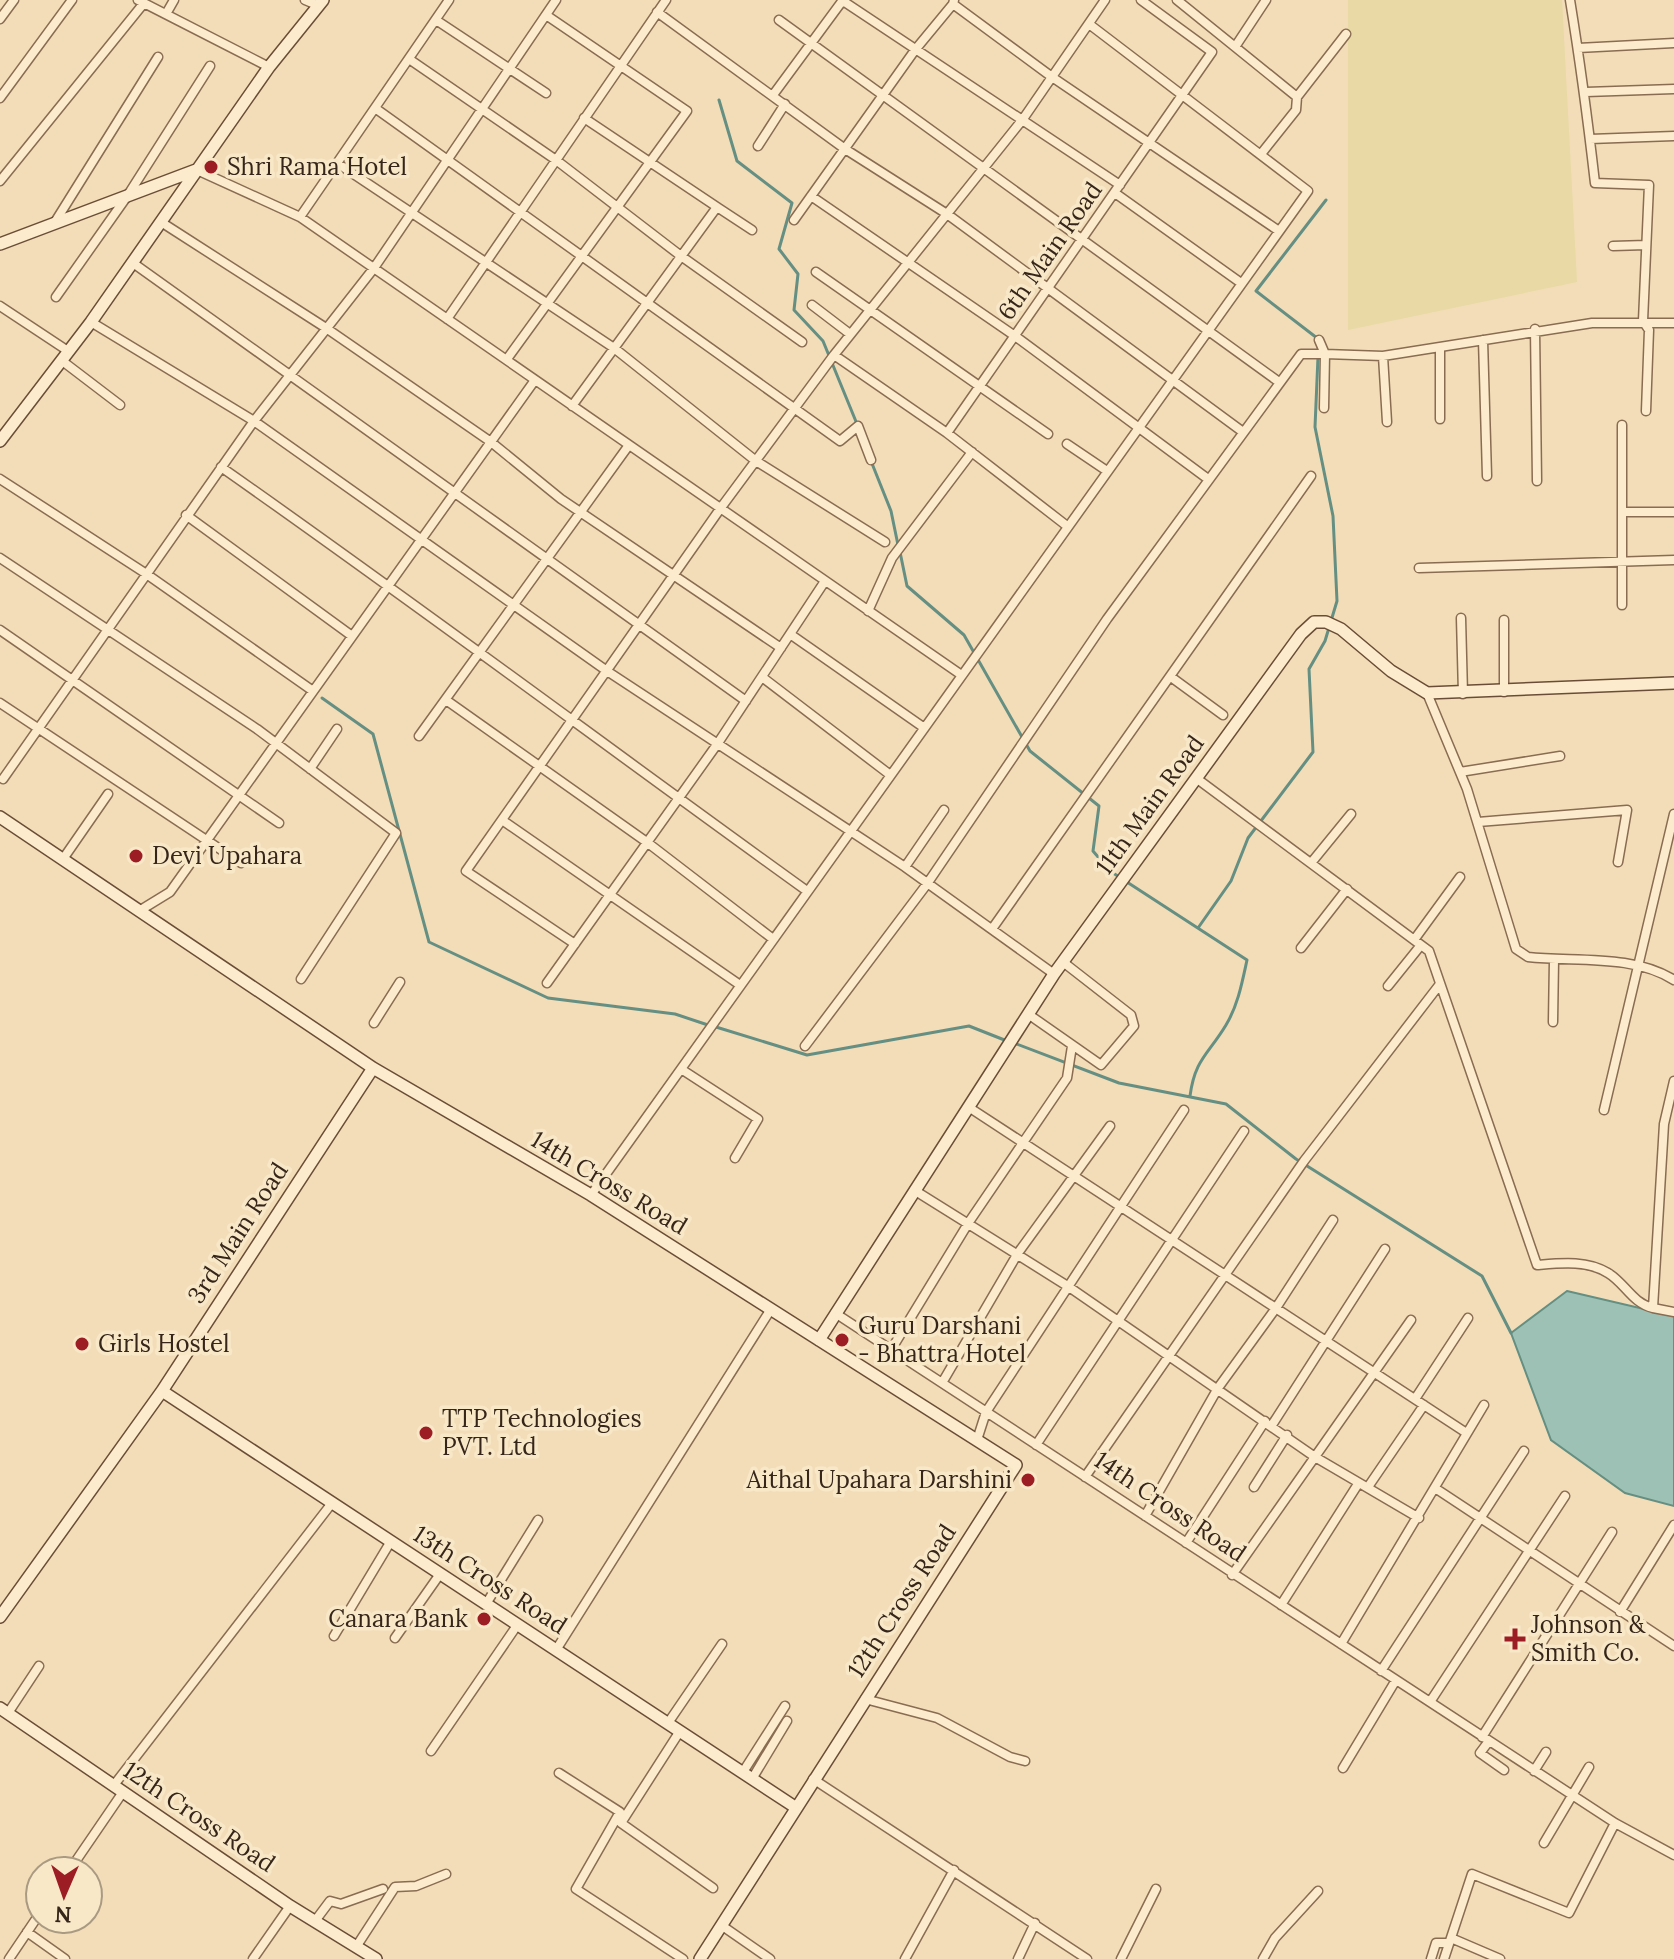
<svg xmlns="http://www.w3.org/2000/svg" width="1674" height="1959" viewBox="0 0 1674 1959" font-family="Lora,serif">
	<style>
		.farmland { fill: #e8d9a5 }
		.water { fill: #9ec1b5; stroke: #658f82; stroke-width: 2 }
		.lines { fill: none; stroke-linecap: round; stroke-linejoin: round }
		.stream { stroke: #658f82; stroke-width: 3 }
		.street-casing { stroke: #896c52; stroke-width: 11 }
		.secondary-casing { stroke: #6a4d36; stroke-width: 14 }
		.street { stroke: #fcebcc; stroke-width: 8 }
		.secondary { stroke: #fcebcc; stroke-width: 11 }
		.poi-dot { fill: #9d1d25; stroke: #f8e8c8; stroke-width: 3 }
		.labels { text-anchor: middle; stroke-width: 7; stroke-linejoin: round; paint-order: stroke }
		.poi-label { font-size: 24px; fill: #362519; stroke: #f8e8c8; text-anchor: start }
		.street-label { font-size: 24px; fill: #362519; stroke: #f8e8c8 }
	</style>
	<rect width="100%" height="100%" fill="#f2ddb8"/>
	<!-- farmland -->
	<path class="farmland" d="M1348 0H1562L1577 282 1348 330Z"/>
	<!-- water -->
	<path class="water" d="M1567 1291 1674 1316V1506L1625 1493 1551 1440 1511 1333Z"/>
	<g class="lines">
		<!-- stream -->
		<path class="stream" d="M719 100 737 161 792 203 779 249 798 274 794 310 823 341 857 424
			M1317 338 1256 291 1326 200
			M871 461 891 511 898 545
			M900 552 907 586 964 635 1030 751 1099 806 1093 851 1110 871 1247 960C1242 983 1238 1005 1226 1025 1208 1055 1195 1059 1190 1096
			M322 698 373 734 429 942 548 998 675 1014 708 1025
			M1198 928 1231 881 1248 838 1313 752 1309 669 1325 641 1337 601 1333 516 1315 427 1318 357
			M716 1027 807 1055 969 1026 1007 1041
			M1014 1043 1119 1083 1226 1104 1296 1159 1482 1276 1511 1333"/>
		<!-- street casing -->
		<g class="street-casing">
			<path id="street" d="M138 0 269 67
				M305 0 317 5
				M954 0 953 4 1052 77 1279 231
				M1177 0 1297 97 1296 110 1261 154
				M1570 0C1580 61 1588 122 1595 183L1649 185 1643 321 1649 330 1646 411
				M843 1 1120 185
				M657 12 845 149 947 214 1243 432
				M166 14 174 0
				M0 19 14 0
				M436 20 546 93
				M779 20 1279 382
				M1235 47 1266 0
				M1578 48 1674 43
				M409 59 556 160 681 256 802 342
				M1586 92 1674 89
				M773 95 843 0
				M1297 97 1346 34
				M0 98 72 0
				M375 108 840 441 858 426 871 460
				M1590 139 1674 136
				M758 146 785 104
				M337 163 614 348 756 461 885 542
				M197 170 300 217 960 674
				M0 181 144 3
				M1115 193 1241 283
				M811 196 1015 336 1208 479
				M717 207 752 230
				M300 217 449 0
				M794 220 915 50 953 4
				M55 222 158 57
				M161 222 326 328 491 442 561 499 781 648
				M1613 246 1646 245
				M133 263 746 701
				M816 272 1048 434
				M56 297 128 195 210 66
				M812 305 850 334
				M0 306 68 351
				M447 319 666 0
				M91 322 254 421 607 671 905 867 1054 974
				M1535 329 1537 481
				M1319 340 1325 354 1383 356 1592 323H1674
				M1483 340 1487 476
				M834 355 947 433 1067 526
				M1383 356 1387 422
				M507 359 687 111 546 15
				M61 360 120 405
				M572 406 717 207 584 118
				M1440 419V349
				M1622 425V605
				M947 433 1212 52 1141 0
				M1067 444 1107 471
				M221 467C418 605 611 750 807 891
				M0 479 145 573 313 691
				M1622 512H1674
				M186 515 352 636
				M0 558 257 729 396 833 301 979
				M1419 568 1674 560
				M868 611 892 558 972 452
				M1461 618 1463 694
				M0 630 279 823
				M790 634 923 727
				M762 677 889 774
				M1171 677 1223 715
				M1504 692V620
				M1427 693 1467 789 1516 949 1528 957C1575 962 1633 954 1674 980
				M446 700 648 843 773 939
				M0 703 241 863
				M419 736 629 445
				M310 769 337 729
				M1460 772 1560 756
				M1196 778 1429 951 1537 1265C1561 1263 1587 1260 1608 1273 1625 1283 1632 1303 1653 1308L1664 1124 1674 1081
				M3 779 254 421 374 268 556 0
				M502 820 740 985
				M1478 822 1627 810 1618 862
				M63 859 108 794
				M1311 863 1351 814
				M905 867 944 810
				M139 911 170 892 535 380
				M992 929 1311 476
				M1414 940 1460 877
				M575 944 466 871 720 509 834 355 1023 119 1105 0
				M1301 948 1347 889
				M547 983 718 743 825 581
				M1388 986 1421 945
				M1028 1014 1101 1065 1134 1026 1131 1015 1063 962
				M1553 1022 1554 960
				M374 1023 400 982
				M805 1046 927 884 1107 619 1301 354H1325L1324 408
				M681 1069 758 1119 735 1158
				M970 1108 1465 1432
				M1604 1110 1674 814
				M914 1190 1069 1287 1315 1457 1419 1518
				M591 1195 1308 191 1089 24
				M1653 1308 1674 1312
				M835 1313 1615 1823 1674 1855
				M891 1350 969 1222 1067 1078 1072 1046
				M942 1383 1018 1253 1110 1126
				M1415 1399 1468 1318
				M1272 1425 1385 1249
				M977 1440 986 1412 1184 1110
				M1036 1445 1244 1131
				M1085 1477 1304 1161 1440 984
				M1254 1487 1287 1435
				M1368 1487 1424 1405
				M1435 1488 1674 1646
				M1145 1516 1218 1388 1276 1308 1333 1220
				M1186 1543 1265 1421
				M1232 1575 1411 1320
				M486 1604 538 1520
				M1281 1605 1358 1484
				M1620 1612 1674 1525
				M334 1636 391 1541
				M395 1638 440 1574
				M1341 1644 1484 1405
				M556 1650 771 1309
				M1381 1671 1524 1451
				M865 1699 937 1718 1010 1757 1025 1761
				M1430 1702 1565 1496
				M8 1713 39 1666
				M668 1723 722 1644
				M680 1731 621 1823 713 1888
				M1482 1737 1612 1532
				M1489 1741 1480 1753 1504 1770
				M431 1751 518 1624
				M1343 1768 1396 1680
				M1534 1771 1546 1752
				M743 1772 785 1706
				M559 1773 620 1812 576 1889 683 1959
				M752 1779 787 1721
				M813 1779 1087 1959
				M114 1785 332 1503
				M1544 1843 1589 1767
				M69 1871 123 1792
				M315 1921 330 1901 341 1904 383 1889
				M721 1925 770 1959
				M27 1932 65 1959
				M1451 1938 1500 1959
				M356 1947 395 1887 416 1886 446 1874
				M9 1959 40 1913
				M253 1959 290 1906
				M905 1959 954 1870
				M1018 1959 1035 1923
				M1121 1959 1156 1889
				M1263 1959 1275 1938 1318 1891
				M1431 1959 1436 1943H1449
				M1444 1959 1472 1874 1569 1913 1615 1823"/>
		</g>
		<!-- secondary casing -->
		<g class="secondary-casing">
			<path id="secondary" d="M0 244 196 170
				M0 441 91 322 269 67 323 0
				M0 817 373 1068 591 1195 1016 1465 700 1959
				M819 1340 1054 974 1301 634 1314 622H1326L1341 629 1391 671 1427 693 1674 683
				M162 1391 795 1807
				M0 1617 162 1391 373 1068
				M0 1708 290 1906 376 1959"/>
		</g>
		<!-- street -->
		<use href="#street" class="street"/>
		<!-- secondary -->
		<use href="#secondary" class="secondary"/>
	</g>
	<!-- markers -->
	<g class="poi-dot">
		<circle cx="211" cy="167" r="8"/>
		<circle cx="136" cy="856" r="8"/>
		<circle cx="842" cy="1340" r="8"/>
		<circle cx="82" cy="1344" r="8"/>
		<circle cx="426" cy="1433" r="8"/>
		<circle cx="1028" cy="1480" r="8"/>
		<circle cx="484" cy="1619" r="8"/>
		<path d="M1511 1627h8v8h8v8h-8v8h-8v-8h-8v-8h8z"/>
	</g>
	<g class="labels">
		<!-- poi labels -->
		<g class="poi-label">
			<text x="227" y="175">Shri Rama Hotel</text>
			<text x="152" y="864">Devi Upahara</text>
			<text x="858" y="1334">Guru Darshani<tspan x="858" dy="28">- Bhattra Hotel</tspan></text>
			<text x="98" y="1352">Girls Hostel</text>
			<text x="442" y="1427">TTP Technologies<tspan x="442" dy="28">PVT. Ltd</tspan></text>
			<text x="1012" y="1488" text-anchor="end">Aithal Upahara Darshini</text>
			<text x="468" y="1627" text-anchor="end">Canara Bank</text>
			<text x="1531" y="1633">Johnson &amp;<tspan x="1531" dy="28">Smith Co.</tspan></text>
		</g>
		<!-- street labels -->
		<g class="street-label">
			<text transform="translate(1050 251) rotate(-55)" y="8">6th Main Road</text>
			<text transform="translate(1150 805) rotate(-54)" y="8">11th Main Road</text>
			<text transform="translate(609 1183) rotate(31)" y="8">14th Cross Road</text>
			<text transform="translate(238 1233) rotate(-57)" y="8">3rd Main Road</text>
			<text transform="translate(1170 1507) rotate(34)" y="8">14th Cross Road</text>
			<text transform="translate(490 1580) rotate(33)" y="8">13th Cross Road</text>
			<text transform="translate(902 1601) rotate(-57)" y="8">12th Cross Road</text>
			<text transform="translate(199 1817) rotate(34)" y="8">12th Cross Road</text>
		</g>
	</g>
	<!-- north arrow -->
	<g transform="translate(64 1895) rotate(182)"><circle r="38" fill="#f8e8c8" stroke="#aa9a82" stroke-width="2"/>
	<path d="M0-6L14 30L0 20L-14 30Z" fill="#9d1d25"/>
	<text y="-12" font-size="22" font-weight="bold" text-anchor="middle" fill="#362519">N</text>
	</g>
</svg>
